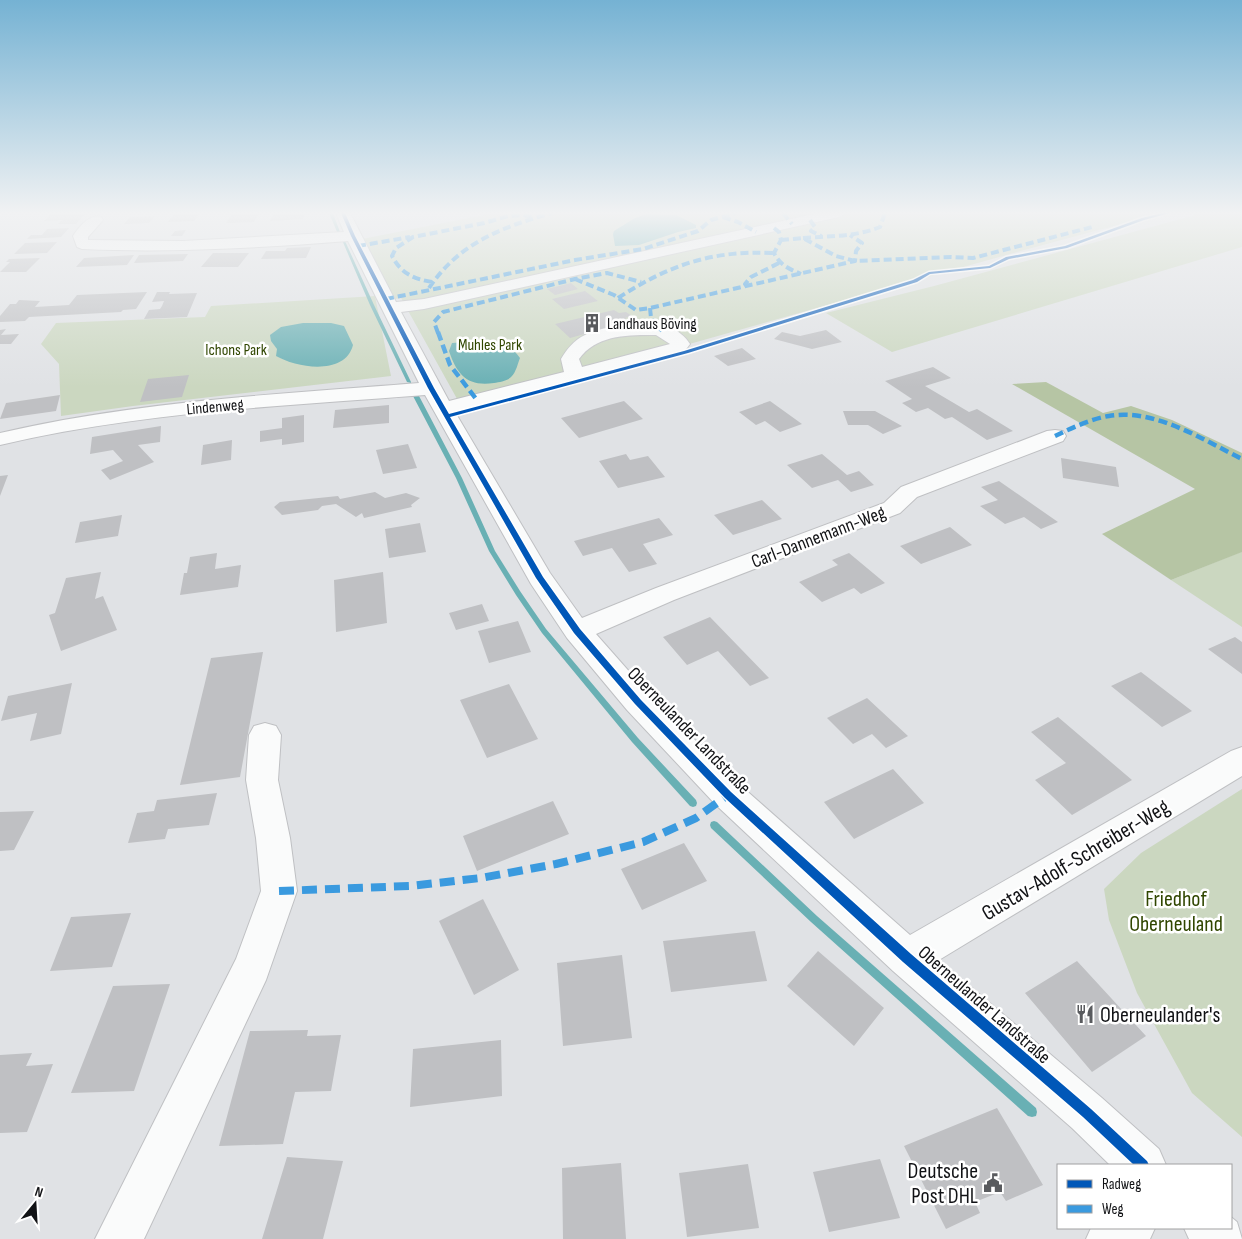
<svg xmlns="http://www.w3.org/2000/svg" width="1242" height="1239" viewBox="0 0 1242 1239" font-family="'Sofia Sans Condensed',sans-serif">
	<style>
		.green { fill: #cbd7c0 }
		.forest { fill: #b6c5a4 }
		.water { fill: #69b0b4 }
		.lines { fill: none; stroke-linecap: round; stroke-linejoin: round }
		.stream { fill: #69b0b4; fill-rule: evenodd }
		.building { fill: #bfc0c3 }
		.minor-casing { stroke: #bfc0c3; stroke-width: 2 }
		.minor { fill: #fafbfb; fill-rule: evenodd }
		.quiet-far2 { stroke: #3a9adf; stroke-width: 4; stroke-dasharray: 8 4; stroke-linecap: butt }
		.quiet-far1 { stroke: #3a9adf; stroke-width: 4.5; stroke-dasharray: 9 4.5; stroke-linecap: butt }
		.quiet { stroke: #3a9adf; stroke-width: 8; stroke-dasharray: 15 8; stroke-linecap: butt }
		.cycleway-casing { stroke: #fff; stroke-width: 3 }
		.cycleway { fill: #0057b8; fill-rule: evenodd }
		.labels { text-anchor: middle; stroke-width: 5; stroke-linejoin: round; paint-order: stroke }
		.far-poi-label { font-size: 16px; fill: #111215; stroke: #fff; text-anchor: start }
		.far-park-label { font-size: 16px; fill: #304600; stroke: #fff }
		.far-street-label { font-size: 16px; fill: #111215; stroke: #fff }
		.street-label { font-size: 19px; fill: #111215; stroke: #fff }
		.near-street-label { font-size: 22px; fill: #111215; stroke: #fff }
		.near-park-label { font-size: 22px; fill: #304600; stroke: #fff }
		.near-poi-label { font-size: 22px; fill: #111215; stroke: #fff; text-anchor: start }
	</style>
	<rect width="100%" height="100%" fill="#e0e2e5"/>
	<!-- green -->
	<path class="green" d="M494 213H1163C928 274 696 345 461 406L401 298 395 299 362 239Z
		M1203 213H1242V247L892 352 826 313 934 286Z
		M375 296 391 376 133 406 61 416 59 364 41 344 56 323 205 317 211 306Z
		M1242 552V627L1171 580 1241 552Z
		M1242 789V1137L1192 1093 1137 993 1109 920 1104 889 1141 853Z"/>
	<!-- forest -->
	<path class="forest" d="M1046 382 1103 413 1131 406 1172 420 1242 453V552L1171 580 1102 534 1195 489 1012 384Z"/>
	<!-- water -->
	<path class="water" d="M647 214 676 215 696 225V228L678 232 639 245 615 246 613 234 614 231 635 218Z
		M303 323H331L344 326 353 345C345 376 297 368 276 356L277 349 271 341 270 335 281 327Z
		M479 341C497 344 509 342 520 358 518 363 516 372 512 376 508 381 500 382 494 383 468 387 457 375 449 351L452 343Z"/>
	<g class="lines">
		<!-- stream -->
		<path class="stream" d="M329 213H333L341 235 338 234Z
			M342 240 345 241 374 305 411 382V383L407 382 370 305Z
			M416 394 419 396 462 478 495 551 520 591 546 629 638 738 696 800 697 803 696 806 693 807 690 806 632 742 542 633 516 595 489 551 456 478 413 396Z
			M714 821 717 822 817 916 1036 1108 1037 1112 1036 1116 1032 1117 1028 1116 811 922 711 828 710 825 711 822Z"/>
	</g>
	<!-- building -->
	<path class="building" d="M259 213 254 222 226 223 232 214Z
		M274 213H305L303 219 270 221Z
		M85 214 76 224H58L62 220 44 221 50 215Z
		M199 214 194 221 168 222 173 215Z
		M155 216 149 223 124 224 130 217Z
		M69 228 61 237 27 239 31 235H42L47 229Z
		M186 230 182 236H171L175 231Z
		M57 242 47 253 14 254 25 243Z
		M311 247 306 258 261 259 266 251H285L287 248Z
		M213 253H249L238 267H201Z
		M188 254 183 261 134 263 139 255Z
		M134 255 127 265 76 267 84 258Z
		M40 258 26 272H0L10 262H6L9 259Z
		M571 283 578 289 555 295 547 289Z
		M585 291 598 301 564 309 552 299Z
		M147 292 136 309 123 310 121 312 29 317 25 321 0 322V316L10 304H16L19 300 40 301 35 307 69 305 77 295Z
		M157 292H170L169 294 197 293 187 317 144 319 149 310 160 309 162 306 164 301 152 302Z
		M614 310 619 313 626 312 632 316 625 318 630 322 594 334 592 332 570 338 555 324Z
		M6 329 1 335 19 334 11 344H0V330Z
		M826 330 842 342 812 349 774 339 782 332 800 336Z
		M742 348 756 359 728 366 714 356Z
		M933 367 951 378 925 386 969 412 977 409 1013 431 987 440 952 417 945 419 928 408 916 412 902 403 912 399 885 381Z
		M189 375 182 397 140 402 148 379Z
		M60 395 56 411 0 419 6 403Z
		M624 401 643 419 579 438 561 418Z
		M770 401 802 424 780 432 765 421 756 425 739 412Z
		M389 405V423L333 428 335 410Z
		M843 411H875L902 426 883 434 868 425H848Z
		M304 415V442L282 445V439L260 442V431L282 428V418Z
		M161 426 160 442 138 445 154 462 110 480 101 470 123 461 113 450 90 454 92 437Z
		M232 440 231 460 201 465 203 445Z
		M408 444 417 468 383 474 376 450Z
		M626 454 630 460 648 456 665 477 618 488 599 461Z
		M822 454 847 475 859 471 874 485 851 492 838 480 812 488 787 465Z
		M1061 458 1116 467 1119 487 1063 478Z
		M8 475 0 496V476Z
		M999 481 1058 522 1041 529 1024 517 1005 524 980 506 998 500 981 487Z
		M375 492 385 498 406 493 420 498 411 505 412 507 364 518 362 513 356 517 336 504 322 506 318 510 282 515 274 507 280 502 338 496 340 499Z
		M762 500 782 519 733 535 714 515Z
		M122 515 118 536 75 543 80 522Z
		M659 518 673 535 643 544 657 564 629 572 612 548 583 556 574 541Z
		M420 523 426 552 389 558 385 529Z
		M950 527 972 545 921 564 900 546Z
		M217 553 215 569 241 565 238 587 180 595 184 573H187L190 557Z
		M849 553 885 583 861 594 854 588 822 602 799 582 838 565 832 560Z
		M101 572 95 599 103 596 117 630 61 651 49 615 55 613 66 578Z
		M383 572 387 623 336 632 334 580Z
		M482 604 489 621 456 630 449 613Z
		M710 617 769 678 750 686 718 651 687 665 663 637Z
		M518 621 531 652 489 663 478 631Z
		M1235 637 1242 642V674L1208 649Z
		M263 652 240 777 180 785 211 658Z
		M1141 672 1192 711 1162 727 1111 686Z
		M72 683 61 734 30 741 37 713 1 721 8 696Z
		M509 684 538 739 487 758 460 700Z
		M867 698 908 736 886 748 872 734 853 744 827 718Z
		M1058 717 1132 780 1072 815 1035 780 1066 763 1031 732Z
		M893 769 924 803 854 839 824 802Z
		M217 793 209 825 168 829 165 839 128 843 137 813 154 811 157 800Z
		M553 801 569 834 477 871 463 836Z
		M34 811 14 850 0 851V812Z
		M684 843 707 881 642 910 621 869Z
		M483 899 519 970 474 995 439 921Z
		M131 913 112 967 50 971 71 917Z
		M755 931 767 981 671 992 663 941Z
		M818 951 884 1008 854 1046 787 986Z
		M622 955 632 1038 563 1046 557 963Z
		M1077 961 1146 1036 1092 1072 1025 993Z
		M170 984 134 1091 71 1093 113 986Z
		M308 1030 307 1036 341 1035 331 1091 295 1092 283 1144 219 1146 250 1031Z
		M501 1040 502 1096 410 1107 413 1049Z
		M32 1053 26 1066 53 1064 27 1132 0 1133V1055Z
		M997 1108 1043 1185 1006 1201 1000 1192 975 1202 980 1213 946 1229 904 1146Z
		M287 1157 343 1161 323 1239H262Z
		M880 1159 900 1218 829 1232 813 1172Z
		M621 1163 626 1239H563L562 1168Z
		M748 1164 759 1228 687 1237 679 1173Z"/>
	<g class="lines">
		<!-- minor casing -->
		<g class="minor-casing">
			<path id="minor" d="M336 213H350L396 302 424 299 819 213H846L839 217 424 309 401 312 449 401 564 372 561 359C567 349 574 340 585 335 602 326 652 319 669 327 677 330 686 337 690 344L684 352 455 412 550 573 582 618 656 588 884 503 901 487 1047 431 1055 430 1063 431 1066 436 1063 441 917 497 900 513 674 600 596 634 649 694 740 785 910 935 1231 751 1242 747V776L939 960 1102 1098 1159 1149 1166 1165H1110L1072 1128 893 971 716 805 627 710 567 638 531 584 425 395C283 406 139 412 0 445V433C137 401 279 394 419 383L348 241C259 248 171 253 82 249L77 247 73 236C79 227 89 214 101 217L103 220 88 237V240L183 241 344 232ZM656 335 670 344 582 367 579 359C597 334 629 335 656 335Z
				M265 723 276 726 281 735 278 780 290 838 297 891 266 980 144 1239H95L236 959 261 891 256 838 246 780 249 735 254 726Z
				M1231 1217 1237 1222 1242 1239H1189L1184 1228H1231Z
				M1091 1228H1155L1150 1239H1086Z"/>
		</g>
		<!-- minor -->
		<use href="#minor" class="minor"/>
		<!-- quiet-far2 -->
		<path class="quiet-far2" d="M783 213 792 224
			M723 217 738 222 756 232
			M810 220 815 227 811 231 821 236
			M774 228 779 232 781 240 774 253C780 265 789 269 801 274
			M803 238C829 236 855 237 880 227L885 213
			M781 240 803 238 836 256 855 261 951 257 973 258 1092 227
			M358 246 410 237
			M575 279 614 295 636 310 650 308 855 261 856 251 862 243 850 235
			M432 282C413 279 401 273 392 256L396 248 413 237 484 223 508 216 523 215 535 218
			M747 287 745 284 751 277 779 263
			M429 288C459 243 502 227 552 213
			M618 298C669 265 712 250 774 253
			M386 299 575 260 643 249 698 231 711 220 735 213
			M650 308 651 318 662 331
			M438 333 434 322 443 312 575 279 607 273 641 282"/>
		<!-- quiet-far1 -->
		<path class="quiet-far1" d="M438 332 450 365 477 400
			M1055 436C1072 428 1090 419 1109 416 1155 408 1203 440 1242 459"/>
		<!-- quiet -->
		<path class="quiet" d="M279 891 410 886 481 878 556 864 643 842 696 818 728 795"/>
		<!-- cycleway casing -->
		<g class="cycleway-casing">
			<path id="cycleway" d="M341 213H345L355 236 434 388 449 414 684 351 913 280 929 272 989 266 1006 257 1065 246 1142 218 1163 213H1170L1144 220 1067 248 1009 259 990 268 930 274 917 282 688 353 450 417 543 577 580 629 641 700 731 792 911 954 1091 1109 1147 1161 1149 1165H1134L1083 1117 903 962 725 798 635 704 574 633 536 578 428 388 351 236Z"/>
		</g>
		<!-- cycleway -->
		<use href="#cycleway" class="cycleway"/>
	</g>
	<!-- sky -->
	<linearGradient id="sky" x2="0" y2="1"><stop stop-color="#75b2d3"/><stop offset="0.55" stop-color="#f1f2f3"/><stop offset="1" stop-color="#f1f2f3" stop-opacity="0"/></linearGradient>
	<rect width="1242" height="387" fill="url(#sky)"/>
	<!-- icons -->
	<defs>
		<g id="building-bare" transform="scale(1.5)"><path d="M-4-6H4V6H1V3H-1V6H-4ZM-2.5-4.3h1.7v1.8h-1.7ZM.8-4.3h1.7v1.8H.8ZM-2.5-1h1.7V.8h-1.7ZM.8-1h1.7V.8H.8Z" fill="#595b5e" stroke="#fff" stroke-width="2.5" paint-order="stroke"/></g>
		<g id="restaurant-bare" transform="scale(1.5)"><path d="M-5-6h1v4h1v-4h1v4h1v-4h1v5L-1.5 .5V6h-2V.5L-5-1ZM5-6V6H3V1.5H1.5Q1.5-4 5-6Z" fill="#595b5e" stroke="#fff" stroke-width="2.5" paint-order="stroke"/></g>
		<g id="civic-bare" transform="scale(1.5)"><path d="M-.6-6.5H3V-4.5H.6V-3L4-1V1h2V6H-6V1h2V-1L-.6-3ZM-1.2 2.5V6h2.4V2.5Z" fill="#595b5e" stroke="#fff" stroke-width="2.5" paint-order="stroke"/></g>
	</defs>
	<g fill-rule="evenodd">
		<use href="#building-bare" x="592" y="323"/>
		<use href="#restaurant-bare" x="1085" y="1014"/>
		<use href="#civic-bare" x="993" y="1183"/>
	</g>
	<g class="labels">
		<!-- far-poi labels -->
		<g class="far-poi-label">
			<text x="607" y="329">Landhaus Böving</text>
		</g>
		<!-- far-park labels -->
		<g class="far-park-label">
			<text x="490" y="350">Muhles Park</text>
			<text x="236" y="355">Ichons Park</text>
		</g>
		<!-- far-street labels -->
		<g class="far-street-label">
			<text transform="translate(215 406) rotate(-5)" y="6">Lindenweg</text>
		</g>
		<!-- street labels -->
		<g class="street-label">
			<text transform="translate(818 536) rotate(-21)" y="7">Carl-Dannemann-Weg</text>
			<text transform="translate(690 730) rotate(46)" y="7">Oberneulander Landstraße</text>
			<text transform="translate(985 1004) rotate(41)" y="7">Oberneulander Landstraße</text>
		</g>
		<!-- near-street labels -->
		<g class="near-street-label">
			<text transform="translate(1075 859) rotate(-31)" y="8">Gustav-Adolf-Schreiber-Weg</text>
		</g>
		<!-- near-park labels -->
		<g class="near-park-label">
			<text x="1176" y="906">Friedhof<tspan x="1176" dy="25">Oberneuland</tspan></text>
		</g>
		<!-- near-poi labels -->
		<g class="near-poi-label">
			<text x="1100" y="1022">Oberneulander's</text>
			<text x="978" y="1178" text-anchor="end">Deutsche<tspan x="978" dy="25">Post DHL</tspan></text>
		</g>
	</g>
	<!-- legend -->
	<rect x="1057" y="1164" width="175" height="65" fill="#ffffff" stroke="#a0a0a1"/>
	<rect x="1067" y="1180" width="25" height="8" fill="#0057b8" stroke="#a0a0a1"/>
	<text x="1102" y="1189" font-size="15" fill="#111215">Radweg</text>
	<rect x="1067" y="1205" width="25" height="8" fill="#3a9adf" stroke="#a0a0a1"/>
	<text x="1102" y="1214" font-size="15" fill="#111215">Weg</text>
	<!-- north arrow -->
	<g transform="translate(35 1204) rotate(18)" stroke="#ffffff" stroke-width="4" paint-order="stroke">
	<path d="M0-4L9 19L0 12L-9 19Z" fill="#111215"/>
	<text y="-8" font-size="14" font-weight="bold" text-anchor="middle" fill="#111215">N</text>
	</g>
</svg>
